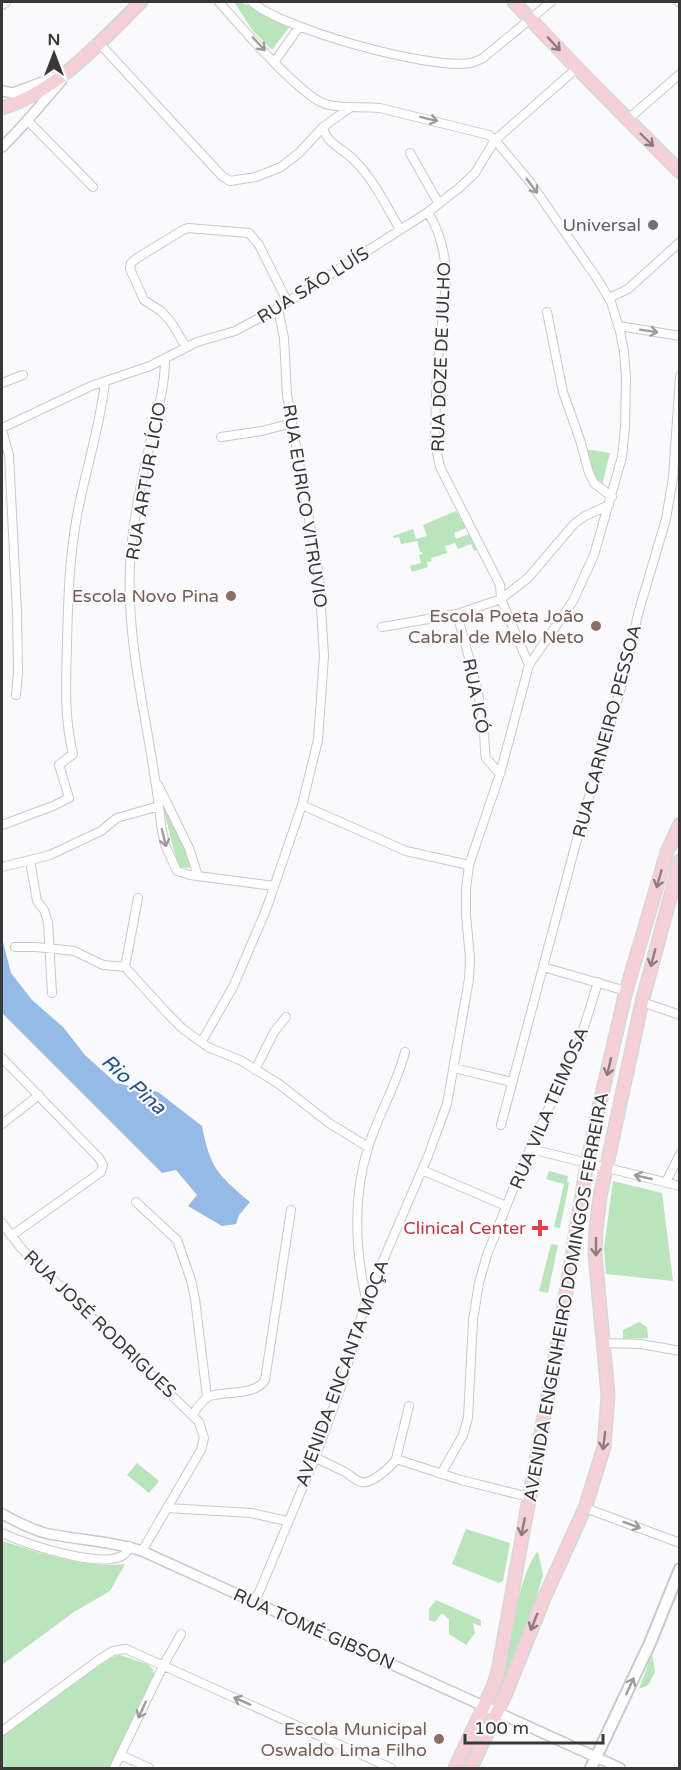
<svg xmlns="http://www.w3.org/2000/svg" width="681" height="1770" viewBox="0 0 681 1770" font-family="'Varela Round',sans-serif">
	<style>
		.green { fill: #b9e4bc }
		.water { fill: #95bae6 }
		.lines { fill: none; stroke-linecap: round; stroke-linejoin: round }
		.minor-casing { stroke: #cac8cc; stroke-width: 10 }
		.tertiary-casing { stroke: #cac8cc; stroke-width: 12 }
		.secondary-casing { stroke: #cac8cc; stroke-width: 14 }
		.primary-casing { stroke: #d7d7d7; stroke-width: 15 }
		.minor { stroke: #fff; stroke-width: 8 }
		.tertiary { stroke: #fff; stroke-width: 9 }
		.secondary { stroke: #fff; stroke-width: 10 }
		.primary { stroke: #f5d1d7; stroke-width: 12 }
		.oneway { stroke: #9c9c9c }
		.oneway2 { stroke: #8d7d80 }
		.worship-dot { fill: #6b7280; stroke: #faf9fc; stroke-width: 2 }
		.education-dot { fill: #8d6e63; stroke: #faf9fc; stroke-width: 2 }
		.health-dot { fill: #e0444e; stroke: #faf9fc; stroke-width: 2 }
		.labels { text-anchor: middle; stroke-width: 4.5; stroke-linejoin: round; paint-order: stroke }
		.worship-label { font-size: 18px; fill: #5b616d; stroke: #faf9fc; text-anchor: end }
		.street-label { font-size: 18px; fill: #383839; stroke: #faf9fc }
		.education-label { font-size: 18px; fill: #785e54; stroke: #faf9fc; text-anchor: end }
		.health-label { font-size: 18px; fill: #be3a42; stroke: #faf9fc; text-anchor: end }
		.water-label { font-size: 20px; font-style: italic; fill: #215188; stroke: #faf9fc }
	</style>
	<rect width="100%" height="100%" fill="#faf9fc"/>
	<!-- green -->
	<path class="green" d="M234 2C246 1 276 19 290 26L272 50 253 31Z
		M591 450 610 453 601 489 581 451Z
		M456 511 466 528 454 533 456 539 469 534 478 550 474 551 471 544 458 549 455 543 445 546 447 553 431 558 432 561 427 562 428 567 412 572 410 566 421 563 419 555 423 554 422 552H420L417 541 401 544 399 537 393 538V536L413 529 416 539 427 536 423 525Z
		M163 807H166L182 839 191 864 189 868 181 867 177 863Z
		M549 1171 568 1176 567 1182 569 1183 560 1228 554 1227 564 1184 546 1179Z
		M613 1181 662 1193 673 1281 606 1274 604 1248Z
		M551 1244 558 1245 548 1293 539 1291Z
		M639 1322 647 1327 648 1338 623 1339V1330Z
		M137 1463 159 1481 149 1493 127 1475Z
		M466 1529 510 1543 503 1581 499 1583 452 1564Z
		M2 1541C42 1553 83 1569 125 1564L110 1591 74 1612 2 1665Z
		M538 1551 543 1575 530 1619 498 1694 495 1692C500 1678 505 1665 508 1651 514 1623 520 1573 538 1551Z
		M436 1600 481 1620V1626L473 1623 475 1633 466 1645 449 1634V1619L442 1613 435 1622 429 1620V1609Z
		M652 1654 655 1672 648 1685 639 1689Z
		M120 1655 147 1664 153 1669 154 1675 109 1768H2V1735L110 1658Z"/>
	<!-- water -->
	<path class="water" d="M2 938 11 973 32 1000 63 1027 85 1055 116 1083 158 1092 202 1126C210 1168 218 1175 250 1202L239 1215 236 1224 222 1226 188 1206 197 1195 176 1170 162 1173 2 1013Z"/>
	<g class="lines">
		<!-- minor casing -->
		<g class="minor-casing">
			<path id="minor" d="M219 2C238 24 301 96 325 104 342 109 362 106 380 108L489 135 495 140 530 182 598 280 611 302 620 331 624 352 626 378 625 427 622 457 594 555 573 601 529 665 500 774 469 865 466 889V915L470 958 469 979 447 1104 428 1156 366 1300 342 1384 315 1458 255 1602
				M252 2C282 29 430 70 470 63 475 62 479 60 483 58L551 2
				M679 2 680 3
				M2 5 6 2
				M99 43 222 176 230 181 256 177 281 167 299 153 323 127 351 107
				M275 61 299 27
				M627 120 680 74
				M28 121 93 187
				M323 127C327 145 343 148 355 161 374 180 386 206 400 229
				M410 153 439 204
				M428 212C456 259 444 299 439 350 435 381 436 412 435 442L440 467 500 585 501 599 529 665
				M609 298 628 289 680 242
				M547 312 563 392 580 440 589 473 594 483 612 497
				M619 326 680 336
				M186 347 171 322 161 311 144 300 130 269 131 263 137 258 183 230 188 228 249 233 259 245 287 301
				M165 359C165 385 158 410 152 435 142 478 132 522 130 566 126 654 153 739 161 825L165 845 177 871 190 875 274 886
				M2 383 23 375
				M2 428 91 386 150 366 197 342 235 331 278 308 428 212 459 188 475 173 495 140 577 68
				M2 430 9 455 17 612 18 672 16 695
				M221 437 262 431 292 423
				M457 614 477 687 484 729 485 752 486 758 500 774
				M382 627 457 614 501 599 528 578 574 524 585 516 609 505
				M158 785 189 848 198 876
				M302 805 406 851 469 865
				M2 825 53 806 69 798 59 765 73 754C64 718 66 681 67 644 68 601 69 559 77 516 85 471 100 428 105 382
				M30 861 37 901 44 910 48 922 52 993
				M2 867 50 855 101 831 117 818 159 806
				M15 947H36L65 950 74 951 103 965 125 967 166 1012 183 1029 208 1047 242 1061 279 1084 329 1123 368 1147
				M125 967 138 898
				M543 967 626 991
				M642 1002 680 1015
				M202 1041 233 987 266 910 302 805 318 740 324 656 319 575 287 395 284 338 278 308
				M2 1058 99 1158 103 1165 101 1172 11 1236
				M454 1068 512 1082
				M255 1070 274 1032 286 1017
				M2 1124 39 1095
				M501 1125 580 828 625 674 638 614 666 519 673 478 680 376
				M531 1149 680 1186
				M422 1170 506 1206
				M666 1182 680 1154
				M136 1202 177 1240 191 1280 195 1299 207 1397
				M2 1223 21 1248 199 1422 204 1438 201 1450 142 1551
				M366 1299C355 1248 352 1196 369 1145 379 1113 397 1084 405 1052
				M604 1343 641 1344 680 1351
				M193 1414C197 1408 203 1399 210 1396 225 1391 255 1396 265 1380L291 1210
				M315 1458C325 1462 335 1467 345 1472 350 1475 356 1481 361 1482 371 1485 391 1467 396 1459L409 1406
				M396 1459 461 1480 529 1497
				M441 1474 463 1435 468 1418 473 1320 479 1283 487 1255 521 1169 580 1040 598 982
				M167 1508 251 1513 287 1521
				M585 1508 680 1543
				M2 1533C20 1542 124 1579 129 1546
				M2 1731 100 1659 113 1651 126 1649 391 1768
				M121 1755 149 1768
				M114 1768 163 1666 181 1634"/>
		</g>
		<!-- tertiary casing -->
		<g class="tertiary-casing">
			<path id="tertiary" d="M2 91 13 93 58 76
				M2 147C24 126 42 103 62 80
				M2 1514C15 1521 30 1529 45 1533 76 1540 112 1541 142 1551L620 1768"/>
		</g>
		<!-- secondary casing -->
		<g class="secondary-casing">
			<path id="secondary" d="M591 1768 650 1643 680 1569"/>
		</g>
		<!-- primary casing -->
		<g class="primary-casing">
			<path id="primary" d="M514 2 577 68 680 172
				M2 108C58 91 101 41 141 2
				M455 1768 493 1687 498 1671 563 1311 587 1164 599 1107 626 991 667 852 680 824
				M471 1768 506 1693 545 1596 585 1508 604 1447 608 1395 595 1254 596 1229 600 1197 642 1002 680 861"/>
		</g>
		<!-- minor -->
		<use href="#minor" class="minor"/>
		<!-- tertiary -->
		<use href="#tertiary" class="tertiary"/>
		<!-- secondary -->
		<use href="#secondary" class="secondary"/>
		<!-- primary -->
		<use href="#primary" class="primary"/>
	</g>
	<!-- one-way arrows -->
	<defs><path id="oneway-shaft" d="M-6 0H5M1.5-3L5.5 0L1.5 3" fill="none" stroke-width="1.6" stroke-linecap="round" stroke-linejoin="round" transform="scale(1.5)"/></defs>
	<g class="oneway">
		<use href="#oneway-shaft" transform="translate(259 44) rotate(47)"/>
		<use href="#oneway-shaft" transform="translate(429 119) rotate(14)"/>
		<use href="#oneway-shaft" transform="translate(532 186) rotate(53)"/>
		<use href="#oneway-shaft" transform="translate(649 331) rotate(9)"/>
		<use href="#oneway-shaft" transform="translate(164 838) rotate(76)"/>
		<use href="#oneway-shaft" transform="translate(643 1177) rotate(-167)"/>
		<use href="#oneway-shaft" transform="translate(632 1525) rotate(20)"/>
		<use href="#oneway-shaft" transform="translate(630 1686) rotate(-65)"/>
		<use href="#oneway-shaft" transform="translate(242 1701) rotate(-156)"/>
		<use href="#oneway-shaft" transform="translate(142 1710) rotate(115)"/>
	</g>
	<g class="oneway2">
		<use href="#oneway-shaft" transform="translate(554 44) rotate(47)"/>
		<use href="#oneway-shaft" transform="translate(647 140) rotate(44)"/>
		<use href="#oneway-shaft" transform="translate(659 879) rotate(106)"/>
		<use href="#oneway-shaft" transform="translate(653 958) rotate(105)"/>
		<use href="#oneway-shaft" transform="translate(609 1067) rotate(103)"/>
		<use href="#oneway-shaft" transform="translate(596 1247) rotate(90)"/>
		<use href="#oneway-shaft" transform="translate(604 1441) rotate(97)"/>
		<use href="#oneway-shaft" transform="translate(523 1527) rotate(101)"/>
		<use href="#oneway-shaft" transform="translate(534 1622) rotate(112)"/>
	</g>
	<!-- markers -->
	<circle class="worship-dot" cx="653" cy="225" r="6"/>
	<g class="education-dot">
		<circle cx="231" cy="596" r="6"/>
		<circle cx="596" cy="626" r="6"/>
		<circle cx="439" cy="1739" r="6"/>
	</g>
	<path class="health-dot" d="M537 1219h6v6h6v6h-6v6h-6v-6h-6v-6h6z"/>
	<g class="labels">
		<!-- worship labels -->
		<g class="worship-label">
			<text x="641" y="231">Universal</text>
		</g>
		<!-- street labels -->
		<g class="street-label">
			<text transform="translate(313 285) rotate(-32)" y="6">RUA SÃO LUÍS</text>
			<text transform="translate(441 357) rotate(-88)" y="6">RUA DOZE DE JULHO</text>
			<text transform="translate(146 481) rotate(-80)" y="6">RUA ARTUR LÍCIO</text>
			<text transform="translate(305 506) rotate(81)" y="6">RUA EURICO VITRUVIO</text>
			<text transform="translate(476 696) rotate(79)" y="6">RUA ICÓ</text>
			<text transform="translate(607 731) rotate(-75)" y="6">RUA CARNEIRO PESSOA</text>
			<text transform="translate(549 1108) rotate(-67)" y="6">RUA VILA TEIMOSA</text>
			<text transform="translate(566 1297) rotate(-80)" y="6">AVENIDA ENGENHEIRO DOMINGOS FERREIRA</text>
			<text transform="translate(100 1324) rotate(44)" y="6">RUA JOSÉ RODRIGUES</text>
			<text transform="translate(342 1373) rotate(-70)" y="6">AVENIDA ENCANTA MOÇA</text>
			<text transform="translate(314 1629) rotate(24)" y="6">RUA TOMÉ GIBSON</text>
		</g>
		<!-- education labels -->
		<g class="education-label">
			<text x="219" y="602">Escola Novo Pina</text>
			<text x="584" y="622">Escola Poeta João<tspan x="584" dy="21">Cabral de Melo Neto</tspan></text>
			<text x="427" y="1735">Escola Municipal<tspan x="427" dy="21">Oswaldo Lima Filho</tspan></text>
		</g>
		<!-- health labels -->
		<g class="health-label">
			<text x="526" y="1234">Clinical Center</text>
		</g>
		<!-- water labels -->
		<g class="water-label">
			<text transform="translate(134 1084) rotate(42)" y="7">Rio Pina</text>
		</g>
	</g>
	<!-- border -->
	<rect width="681" height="1770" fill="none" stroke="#383839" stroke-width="6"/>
	<!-- north arrow -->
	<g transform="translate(54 54)" stroke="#faf9fc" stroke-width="4.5" paint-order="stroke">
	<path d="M0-4.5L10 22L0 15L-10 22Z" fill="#383839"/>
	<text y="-9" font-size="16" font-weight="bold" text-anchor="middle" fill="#383839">N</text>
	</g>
	<!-- scale -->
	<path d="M465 1734v9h138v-9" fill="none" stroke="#383839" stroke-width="3"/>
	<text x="474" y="1734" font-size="18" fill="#383839" stroke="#faf9fc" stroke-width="4.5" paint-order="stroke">100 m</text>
</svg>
